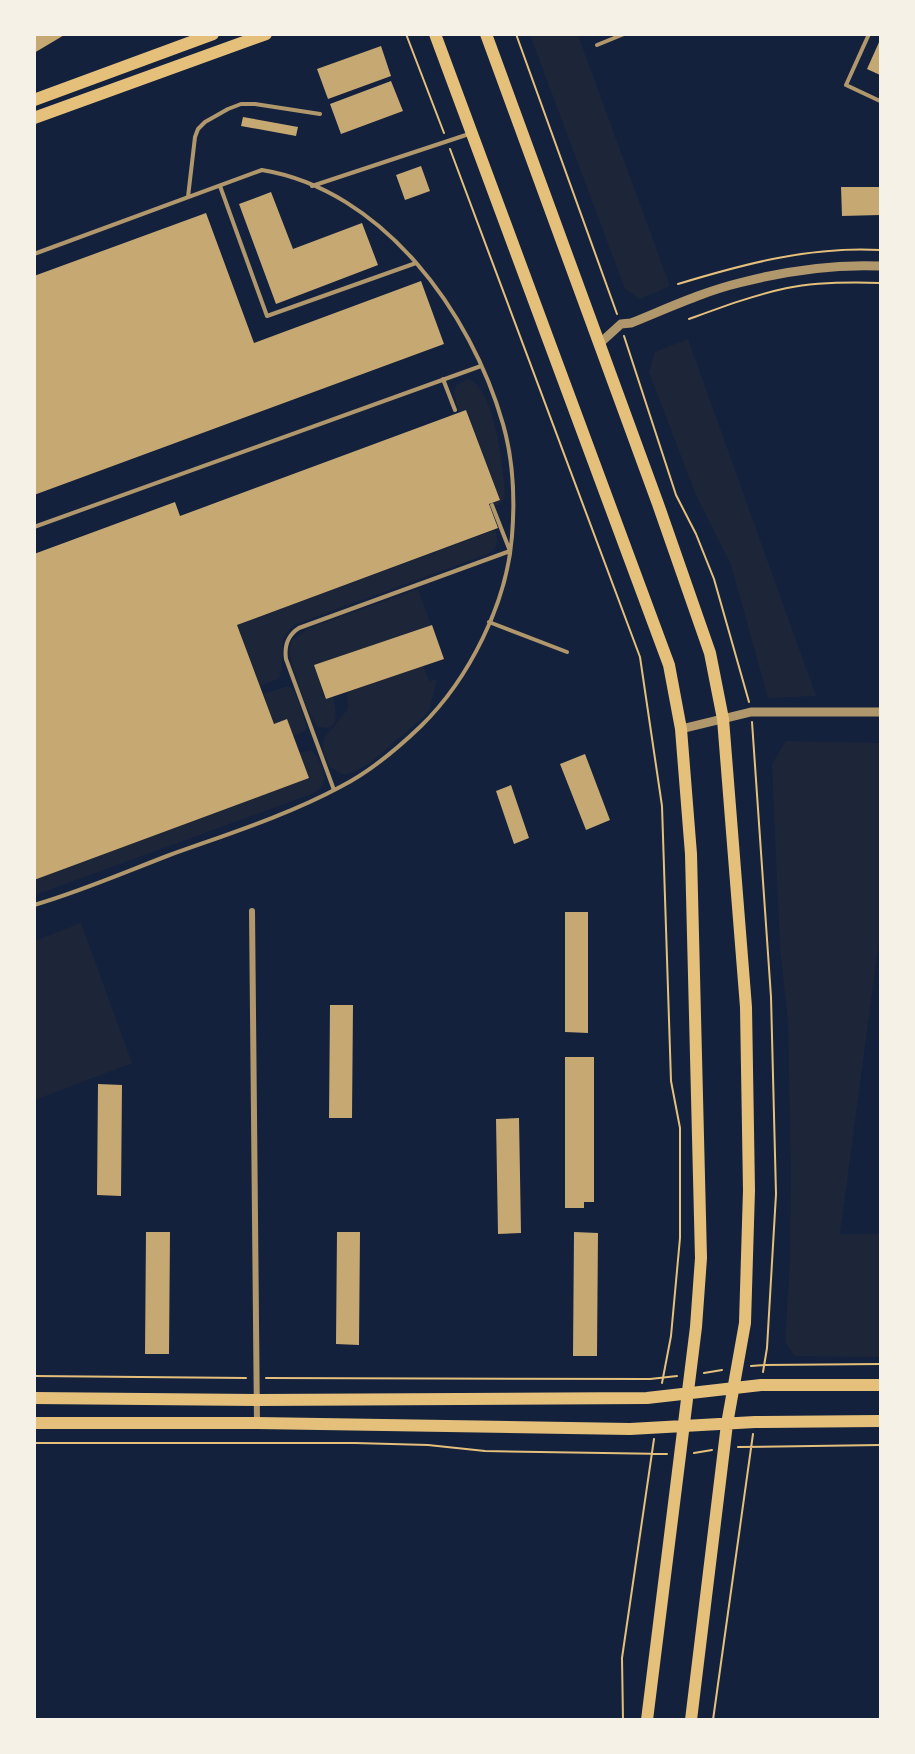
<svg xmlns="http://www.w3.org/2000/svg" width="915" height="1754" viewBox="0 0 915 1754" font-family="'PT Sans Narrow',sans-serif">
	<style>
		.green { fill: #1d2539 }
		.building { fill: #c6a872 }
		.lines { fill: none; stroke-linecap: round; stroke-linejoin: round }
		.path { stroke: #e5c07b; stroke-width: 2 }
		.service { stroke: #b1986c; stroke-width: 4 }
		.minor { stroke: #b1986c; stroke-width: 6 }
		.tertiary { stroke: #b1986c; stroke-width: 9 }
		.primary { stroke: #e5c07b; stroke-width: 12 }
	</style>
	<rect width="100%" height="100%" fill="#14213d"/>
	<!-- green -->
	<path class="green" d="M530 35H578L670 286 640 299 625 289Z
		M688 339 816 696 768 698 731 565 695 493 649 372 655 352Z
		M468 379C494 387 503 465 505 490L504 499 499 505H494L493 502 500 500 467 410 460 412C456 403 452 395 456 385Z
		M495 530C499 540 498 548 488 554L296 624C274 639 286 655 280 676L277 679 260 686 237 625Z
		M418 589 431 625 315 665 326 699 333 697C336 710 341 734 318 726 308 716 292 669 290 654 289 649 291 645 292 640L309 628Z
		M423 666 429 681 437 679 429 711 420 720 370 763 348 774H342L330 767 324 753 323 746 324 738 348 709 347 692Z
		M285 687H291L295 693 307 728 305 731 293 736 274 724 263 694Z
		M786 741 880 743V933L840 1234H880V1357L795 1356 785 1342 790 1261 791 1172 788 1020 780 948 772 764Z
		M310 750C319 755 328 776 322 786 320 789 316 791 314 793L35 895V880L299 753Z
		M81 923 132 1063 35 1100V941Z"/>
	<!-- building -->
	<path class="building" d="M34 34H66L34 53Z
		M880 40V75L867 69Z
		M381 46 391 76 328 99 317 69Z
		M391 81 403 111 341 134 330 104Z
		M243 117 298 127 296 136 241 126Z
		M421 166 430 191 405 200 396 175Z
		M841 187H880V215L842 216Z
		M271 192 293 249 362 223 378 265 276 304 239 204Z
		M206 213 254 343 421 281 444 344 34 495V276Z
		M466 410 500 500 489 504 498 528 237 625 274 724 287 719 309 778 34 880V554L175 502 180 516Z
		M432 625 444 659 326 699 314 665Z
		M585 754 610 820 586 830 560 764Z
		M511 785 529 838 514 844 496 791Z
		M565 912H588V1033L565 1032Z
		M330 1005H353L352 1118H329Z
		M565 1057H594V1202H584V1208H565Z
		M98 1084 122 1085 121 1196 97 1195Z
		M519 1118 521 1233 498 1234 496 1119Z
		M146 1232H170L169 1354H145Z
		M337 1232H360L359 1345 336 1344Z
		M574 1232 598 1233 597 1356H573Z"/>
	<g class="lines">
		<!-- path -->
		<path class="path" d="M406 34 444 133
			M516 34 617 314
			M450 149 640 657 662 806 671 1081 680 1128V1238L671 1336 662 1383
			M678 284C744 264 811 246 880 250
			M689 319C722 307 754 295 787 288 818 282 850 282 880 283
			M624 336 676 495 696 534 714 579 749 702
			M752 722 771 997 776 1194 767 1348 763 1372
			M751 1366 764 1365 880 1364
			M704 1373 722 1370
			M34 1376 246 1378
			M266 1378 650 1379 677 1376
			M34 1443H355L428 1445 485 1451 667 1454
			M738 1447 880 1445
			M694 1453 712 1450
			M623 1720 622 1658 654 1439
			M713 1720 753 1434"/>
		<!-- service -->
		<path class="service" d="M869 34 846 85 880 101
			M597 45 624 34
			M220 186 267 316 416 263
			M312 186 469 134
			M188 197 195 137 198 129 205 122 228 109 241 104H255L320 114
			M34 254 262 170C383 190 471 312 503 424 513 459 515 499 512 536 507 603 469 679 421 726 397 749 370 772 340 787 286 816 225 835 167 856 123 873 79 892 34 905
			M443 379 455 410
			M34 527 481 366
			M489 622 567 652
			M334 790 286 659C284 645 288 635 299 628L510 551 492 505"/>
		<!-- minor -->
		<path class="minor" d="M252 911 257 1423"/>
		<!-- tertiary -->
		<path class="tertiary" d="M599 344 621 324 631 323C666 309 702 292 739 283 785 271 834 264 880 266
			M681 729 751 712H880"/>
		<!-- primary -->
		<path class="primary" d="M435 34 669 665 681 729 691 854 701 1258 696 1327 647 1720
			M486 34 658 504 710 653 723 719 746 1007 749 1190 745 1323 727 1424 691 1720
			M34 100 213 34
			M34 118 266 34
			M34 1398 257 1400 647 1398 761 1385H880
			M34 1423H257L630 1429 755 1422 880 1421"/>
	</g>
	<!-- border -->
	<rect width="915" height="1754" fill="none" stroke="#f6f1e7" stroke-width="72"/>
</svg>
